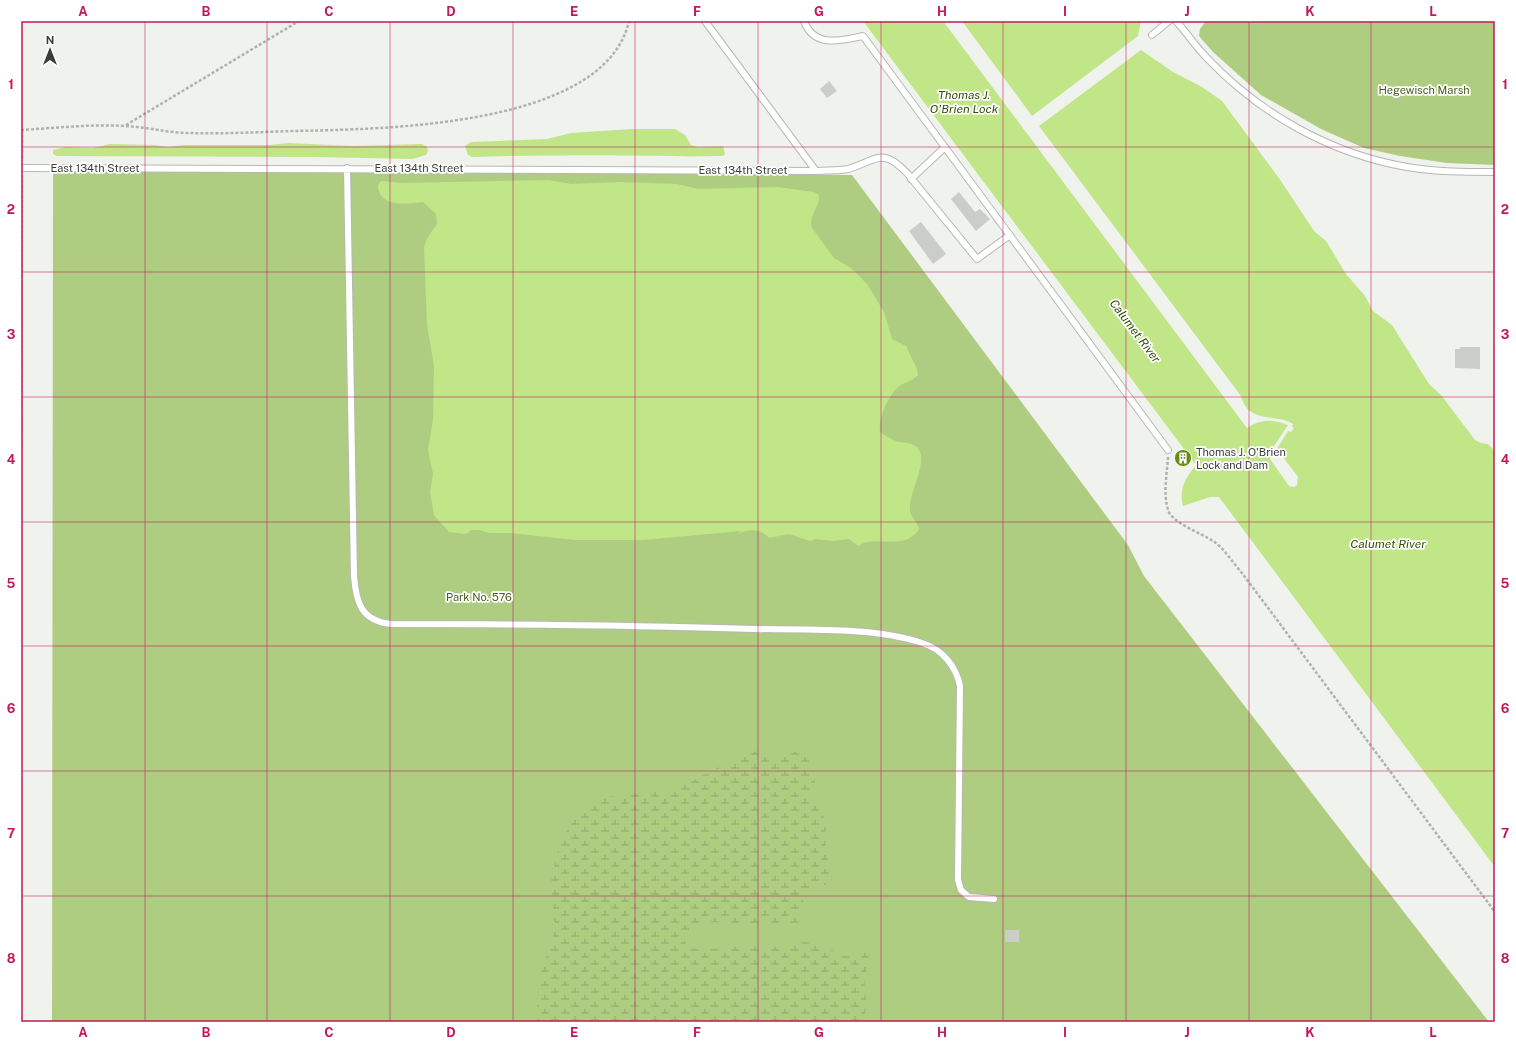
<svg xmlns="http://www.w3.org/2000/svg" width="1516" height="1043" viewBox="0 0 1516 1043" font-family="'Public Sans',sans-serif">
	<style>
		.green { fill: #aecd81 }
		.wetland { fill: url(#wetland-marsh) }
		.water { fill: #c0e688 }
		.building { fill: #cbcec8 }
		.lines { fill: none; stroke-linecap: round; stroke-linejoin: round }
		.service-casing { stroke: #b6b9b3; stroke-width: 8 }
		.path { stroke: #b0b2ae; stroke-width: 2.5; stroke-dasharray: 3 2; stroke-linecap: butt }
		.service { stroke: #fff; stroke-width: 6 }
		.grid { fill: none; stroke: #c2185b; stroke-width: 1; stroke-opacity: 0.55 }
		.labels { text-anchor: middle; stroke-width: 3.5; stroke-linejoin: round; paint-order: stroke }
		.park-label { font-size: 11px; fill: #455c1b; stroke: #fff }
		.street-label { font-size: 11px; fill: #3c3d3b; stroke: #fff }
		.poi-label { font-size: 11px; fill: #3c3d3b; stroke: #fff; text-anchor: start }
		.water-label { font-size: 12px; font-style: italic; fill: #374e08; stroke: #fff }
		.neatline { fill: none; stroke: #c2185b; stroke-width: 1.5 }
		.grid-label { font-size: 13px; text-anchor: middle; font-weight: bold; fill: #c2185b }
	</style>
	<defs>
		<pattern id="wetland-marsh" width="20" height="14" patternUnits="userSpaceOnUse"><rect width="20" height="14" fill="#aecd81"/><path d="M1 5h8M5 5V1M11 12h8M15 12V8" fill="none" stroke="#8fa86b"/></pattern>
	</defs>
	<rect width="100%" height="100%" fill="#f0f2ed"/>
	<!-- green -->
	<path class="green" d="M1206 21H1495V165L1447 163 1400 156 1364 148 1321 129 1261 95 1213 52 1199 36 1200 29Z
		M53 168 852 175 1128 545 1144 576 1489 1022H52Z"/>
	<!-- wetland -->
	<path class="wetland" d="M799 750 806 752 815 781 810 797C814 806 823 812 826 821 827 825 825 832 825 837 826 851 828 864 834 877 828 888 820 884 811 889 808 890 806 894 804 896L801 917 798 923 775 925 710 922 701 924 695 930 683 933 684 939 687 946 699 950 744 946 780 947 792 942H804L823 946 846 956 854 955 867 946 871 947V961L866 972 864 989 867 1003 863 1022H537V1002L540 970 549 951 555 927 551 879 561 839 583 807 607 794 617 798 648 791 671 792 742 755 757 751 765 752 768 759 777 760Z"/>
	<!-- water -->
	<path class="water" d="M863 21H943L1247 428C1261 419 1272 419 1288 425L1272 449 1270 459 1289 486 1294 487 1297 485 1298 477 1277 449 1288 431 1291 432 1294 428 1292 426 1293 424C1275 413 1248 424 1241 396L1039 126 1141 50 1173 72 1202 87 1222 101 1281 181 1314 231 1326 241 1346 274 1365 296 1373 311 1392 325 1429 384 1441 395 1475 440 1481 443 1488 444 1493 449 1495 456V867L1219 497H1210L1183 506C1179 488 1185 479 1196 465Z
		M962 21H1141L1138 36 1032 116Z
		M632 129H675L685 135 691 145 698 147 723 146 725 154 723 156C706 156 690 157 674 156 606 155 539 155 472 157L468 155 465 146 471 142 547 139 571 133Z
		M288 143 353 146 422 144 427 147 428 151 426 155 412 159 316 157 57 156 53 154V150L65 147 93 148 110 144 155 145 168 147 184 145H270Z
		M549 180 571 184 619 182 677 184 698 189 777 187 814 192 819 195C820 207 808 216 812 228L834 258 851 268 867 284 884 312 892 339 906 346 917 369 918 375C912 382 903 382 897 388 888 397 878 419 880 432 885 435 890 439 896 441 903 443 911 442 917 447 930 460 908 493 910 510 911 518 917 522 919 529 903 553 877 533 858 546L849 539 833 541 815 539 810 541 789 534 769 538C760 528 749 529 737 534L741 531 643 540H575L511 533H489L479 530H471L466 534 449 532 434 515 430 492 433 474 428 450 433 420 434 366 427 325 424 247 427 238 437 224 436 214 423 202C408 204 378 208 378 185L381 181 402 183Z"/>
	<!-- building -->
	<path class="building" d="M829 81 837 91 827 98 820 89Z
		M959 192 975 212 980 209 990 219 976 231 951 199Z
		M921 222 946 254 933 264 909 231Z
		M1460 347H1480V369L1455 368V349H1460Z
		M1005 930H1019V942H1005Z"/>
	<g class="lines">
		<!-- service casing -->
		<g class="service-casing">
			<path id="service" d="M705 21 816 171
				M804 21C814 48 840 41 863 36L1168 450
				M1176 21C1187 33 1196 47 1207 58 1260 114 1331 154 1407 167 1436 172 1466 172 1495 172
				M1152 35 1169 21
				M21 168 816 171C826 170 838 171 848 169 876 161 881 146 907 173L977 259 1010 235
				M347 168 354 576C356 602 361 621 391 624 512 624 633 625 754 629 805 630 875 627 922 643 942 649 956 666 960 686L958 880 961 890 969 897 994 899
				M911 179 945 147"/>
		</g>
		<!-- path -->
		<path class="path" d="M126 125 299 21
			M21 130C56 128 90 124 125 126 147 127 168 133 190 133 224 134 259 132 294 131 380 129 605 128 629 21
			M22 130V159
			M1168 457C1167 474 1163 493 1168 510 1172 523 1201 533 1213 541 1224 548 1233 563 1242 573L1495 912
			M21 503 22 176"/>
		<!-- service -->
		<use href="#service" class="service"/>
	</g>
	<!-- grid -->
	<path class="grid" d="M145 21V1022M267 21V1022M390 21V1022M513 21V1022M635 21V1022M758 21V1022M881 21V1022M1003 21V1022M1126 21V1022M1249 21V1022M1371 21V1022M21 147H1495M21 272H1495M21 397H1495M21 522H1495M21 646H1495M21 771H1495M21 896H1495"/>
	<!-- icons -->
	<defs>
		<g id="building-disc" transform="scale(0.9)"><circle r="9.5" fill="#668c15" stroke="#fff"/><path d="M-4-6H4V6H1V3H-1V6H-4ZM-2.5-4.3h1.7v1.8h-1.7ZM.8-4.3h1.7v1.8H.8ZM-2.5-1h1.7V.8h-1.7ZM.8-1h1.7V.8H.8Z" fill="#fff"/></g>
	</defs>
	<g fill-rule="evenodd">
		<use href="#building-disc" x="1183" y="458"/>
	</g>
	<g class="labels">
		<!-- park labels -->
		<g class="park-label">
			<text x="1424" y="94">Hegewisch Marsh</text>
			<text x="479" y="601">Park No. 576</text>
		</g>
		<!-- street labels -->
		<g class="street-label">
			<text x="95" y="172">East 134th Street</text>
			<text x="419" y="172">East 134th Street</text>
			<text x="743" y="174">East 134th Street</text>
		</g>
		<!-- poi labels -->
		<g class="poi-label">
			<text x="1196" y="456">Thomas J. O'Brien<tspan x="1196" dy="13">Lock and Dam</tspan></text>
		</g>
		<!-- water labels -->
		<g class="water-label">
			<text x="964" y="99">Thomas J.<tspan x="964" dy="14">O'Brien Lock</tspan></text>
			<text transform="translate(1135 331) rotate(53)" y="4">Calumet River</text>
			<text x="1388" y="548">Calumet River</text>
		</g>
	</g>
	<!-- border -->
	<rect width="1516" height="1043" fill="none" stroke="#ffffff" stroke-width="44"/>
	<!-- north arrow -->
	<g transform="translate(50 50)" stroke="#ffffff" stroke-width="3" paint-order="stroke">
	<path d="M0-3L7 15L0 10L-7 15Z" fill="#3c3d3b"/>
	<text y="-6" font-size="11" font-weight="bold" text-anchor="middle" fill="#3c3d3b">N</text>
	</g>
	<rect x="22" y="22" width="1472" height="999" class="neatline"/>
	<g class="grid-label">
		<text x="83" y="16">A</text>
		<text x="206" y="16">B</text>
		<text x="329" y="16">C</text>
		<text x="451" y="16">D</text>
		<text x="574" y="16">E</text>
		<text x="697" y="16">F</text>
		<text x="819" y="16">G</text>
		<text x="942" y="16">H</text>
		<text x="1065" y="16">I</text>
		<text x="1187" y="16">J</text>
		<text x="1310" y="16">K</text>
		<text x="1433" y="16">L</text>
		<text x="11" y="89">1</text>
		<text x="1505" y="89">1</text>
		<text x="11" y="214">2</text>
		<text x="1505" y="214">2</text>
		<text x="11" y="339">3</text>
		<text x="1505" y="339">3</text>
		<text x="11" y="464">4</text>
		<text x="1505" y="464">4</text>
		<text x="11" y="588">5</text>
		<text x="1505" y="588">5</text>
		<text x="11" y="713">6</text>
		<text x="1505" y="713">6</text>
		<text x="11" y="838">7</text>
		<text x="1505" y="838">7</text>
		<text x="11" y="963">8</text>
		<text x="1505" y="963">8</text>
		<text x="83" y="1037">A</text>
		<text x="206" y="1037">B</text>
		<text x="329" y="1037">C</text>
		<text x="451" y="1037">D</text>
		<text x="574" y="1037">E</text>
		<text x="697" y="1037">F</text>
		<text x="819" y="1037">G</text>
		<text x="942" y="1037">H</text>
		<text x="1065" y="1037">I</text>
		<text x="1187" y="1037">J</text>
		<text x="1310" y="1037">K</text>
		<text x="1433" y="1037">L</text>
	</g>
</svg>
